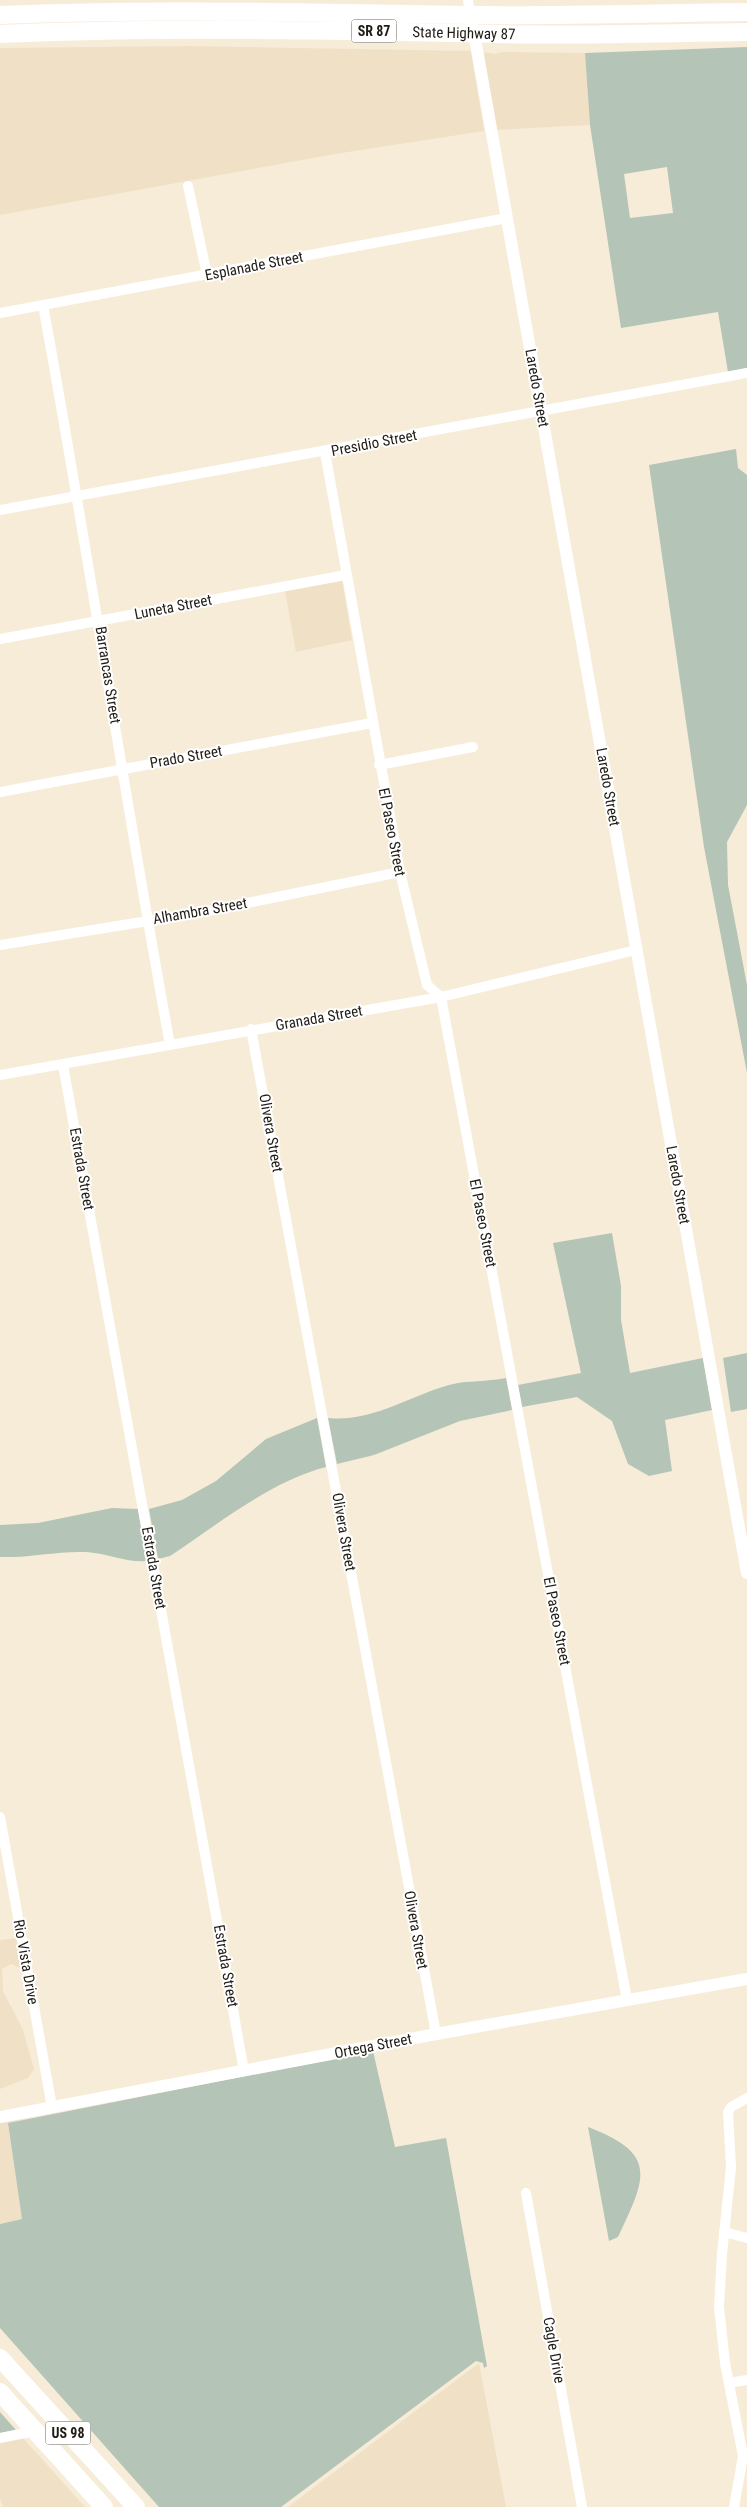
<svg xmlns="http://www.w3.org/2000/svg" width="747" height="2507" viewBox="0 0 747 2507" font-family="'Roboto Condensed',sans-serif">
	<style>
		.built { fill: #f0e0c6 }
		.green { fill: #b4c4b6; fill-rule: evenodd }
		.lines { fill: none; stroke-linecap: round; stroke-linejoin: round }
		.minor { stroke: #fff; stroke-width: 10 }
		.tertiary { stroke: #fff; stroke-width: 12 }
		.trunk { stroke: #fff; stroke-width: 18 }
		.labels { text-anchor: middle; stroke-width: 4; stroke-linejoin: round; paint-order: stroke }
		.shield { fill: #fff; stroke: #63605b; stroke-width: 1 }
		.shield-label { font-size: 14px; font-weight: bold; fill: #201c15 }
		.street-label { font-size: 15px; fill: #201c15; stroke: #fff }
	</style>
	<rect width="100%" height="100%" fill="#f7ecd8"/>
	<!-- built -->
	<path class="built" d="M191 46 471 51 484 131 335 154 0 215V48Z
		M482 52 495 54 502 52 585 53 590 125 495 130Z
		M342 580 352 640 296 652 285 591Z
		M16 1938 22 1969 11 1964 2 1969 3 1991 23 2030 34 2069 28 2078 0 2089V1940Z
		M55 2111 8 2123 22 2219 0 2224V2122Z
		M479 2363 506 2507H288Z
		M23 2438 85 2507H3L0 2499V2442Z"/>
	<!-- green -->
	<path class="green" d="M747 47V368L728 372 718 312 621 328 590 125 585 53ZM667 167 673 213 630 218 624 174Z
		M736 449 738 468 747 475V805L727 842 728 885 747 985V1073L704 847 649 465Z
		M612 1233 621 1286V1320L630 1373 703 1358 712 1410 665 1420 672 1471 649 1476 628 1464 612 1421 577 1397 522 1407 518 1385 581 1373 553 1243Z
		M747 1353V1409L731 1412 723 1358Z
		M506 1378 512 1410 460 1421 374 1455 337 1464 328 1418C370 1423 410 1396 449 1385 467 1380 487 1382 506 1378Z
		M317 1418 326 1467C271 1481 217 1525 170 1556L158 1559 149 1509 182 1500 216 1481 266 1439Z
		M112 1508 138 1509 147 1561C127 1563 106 1553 86 1552 56 1551 29 1558 0 1557V1525L38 1523Z
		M373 2051 395 2147 446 2138 487 2366 484 2368 483 2363 476 2361 281 2507H159L0 2328V2224L22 2219 8 2123Z
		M588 2127C660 2154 645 2179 618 2237L609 2241Z
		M0 2412 16 2430 0 2433Z"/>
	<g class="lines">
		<!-- minor -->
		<path class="minor" d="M468 0 470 15
			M188 186 207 275
			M43 305C88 551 125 799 170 1045
			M0 313 507 218
			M325 452 400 872 427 985 441 997 627 2000
			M0 510 747 373
			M0 639 346 575
			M379 765 473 747
			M0 792 372 723
			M0 945 203 912 400 872
			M251 1029 436 2034
			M63 1065 244 2071
			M0 1075 441 997 636 950
			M0 1817 52 2107
			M526 2193 582 2507
			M724 2232 747 2238
			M729 2383 747 2380
			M0 2438 35 2431
			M734 2507 743 2456 725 2363 719 2307 722 2254 731 2167 728 2112 731 2107 747 2098"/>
		<!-- tertiary -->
		<path class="tertiary" d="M473 27 747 1573
			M0 2117 436 2034 747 1979"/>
		<!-- trunk -->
		<g class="trunk">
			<path d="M0 15C157 8 315 13 472 15 563 16 655 13 747 12"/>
			<path id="s1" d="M0 34C166 27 332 30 498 34 581 36 664 33 747 32"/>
			<path d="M0 2358 136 2507"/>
			<path d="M0 2392 104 2507"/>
		</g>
	</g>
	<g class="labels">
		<!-- shield labels -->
		<g class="shield">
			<rect x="351.5" y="19.5" width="45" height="23" rx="4"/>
			<rect x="45.5" y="2421.5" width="45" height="23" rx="4"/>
		</g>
		<g class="shield-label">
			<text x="374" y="36">SR 87</text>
			<text x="68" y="2438">US 98</text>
		</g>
		<!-- street labels -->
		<g class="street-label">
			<text dy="5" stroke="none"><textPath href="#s1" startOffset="464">State Highway 87</textPath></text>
			<text transform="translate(254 266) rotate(-11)" y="5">Esplanade Street</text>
			<text transform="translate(537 388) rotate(80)" y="5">Laredo Street</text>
			<text transform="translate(374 443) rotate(-11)" y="5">Presidio Street</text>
			<text transform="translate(173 607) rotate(-11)" y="5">Luneta Street</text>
			<text transform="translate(108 675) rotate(81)" y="5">Barrancas Street</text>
			<text transform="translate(186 757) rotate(-10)" y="5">Prado Street</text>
			<text transform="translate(608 787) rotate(80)" y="5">Laredo Street</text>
			<text transform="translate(392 832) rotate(79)" y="5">El Paseo Street</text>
			<text transform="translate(200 911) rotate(-10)" y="5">Alhambra Street</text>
			<text transform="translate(319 1018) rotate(-10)" y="5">Granada Street</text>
			<text transform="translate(271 1133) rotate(80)" y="5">Olivera Street</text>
			<text transform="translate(82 1169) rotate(80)" y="5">Estrada Street</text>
			<text transform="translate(678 1185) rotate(80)" y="5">Laredo Street</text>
			<text transform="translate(483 1223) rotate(79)" y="5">El Paseo Street</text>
			<text transform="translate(344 1532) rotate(80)" y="5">Olivera Street</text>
			<text transform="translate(154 1568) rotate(80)" y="5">Estrada Street</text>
			<text transform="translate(557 1621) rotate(79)" y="5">El Paseo Street</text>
			<text transform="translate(416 1930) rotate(80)" y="5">Olivera Street</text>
			<text transform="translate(26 1962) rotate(80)" y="5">Rio Vista Drive</text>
			<text transform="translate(226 1966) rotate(80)" y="5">Estrada Street</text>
			<text transform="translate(373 2046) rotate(-11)" y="5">Ortega Street</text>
			<text transform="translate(554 2350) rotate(80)" y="5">Cagle Drive</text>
		</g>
	</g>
</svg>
